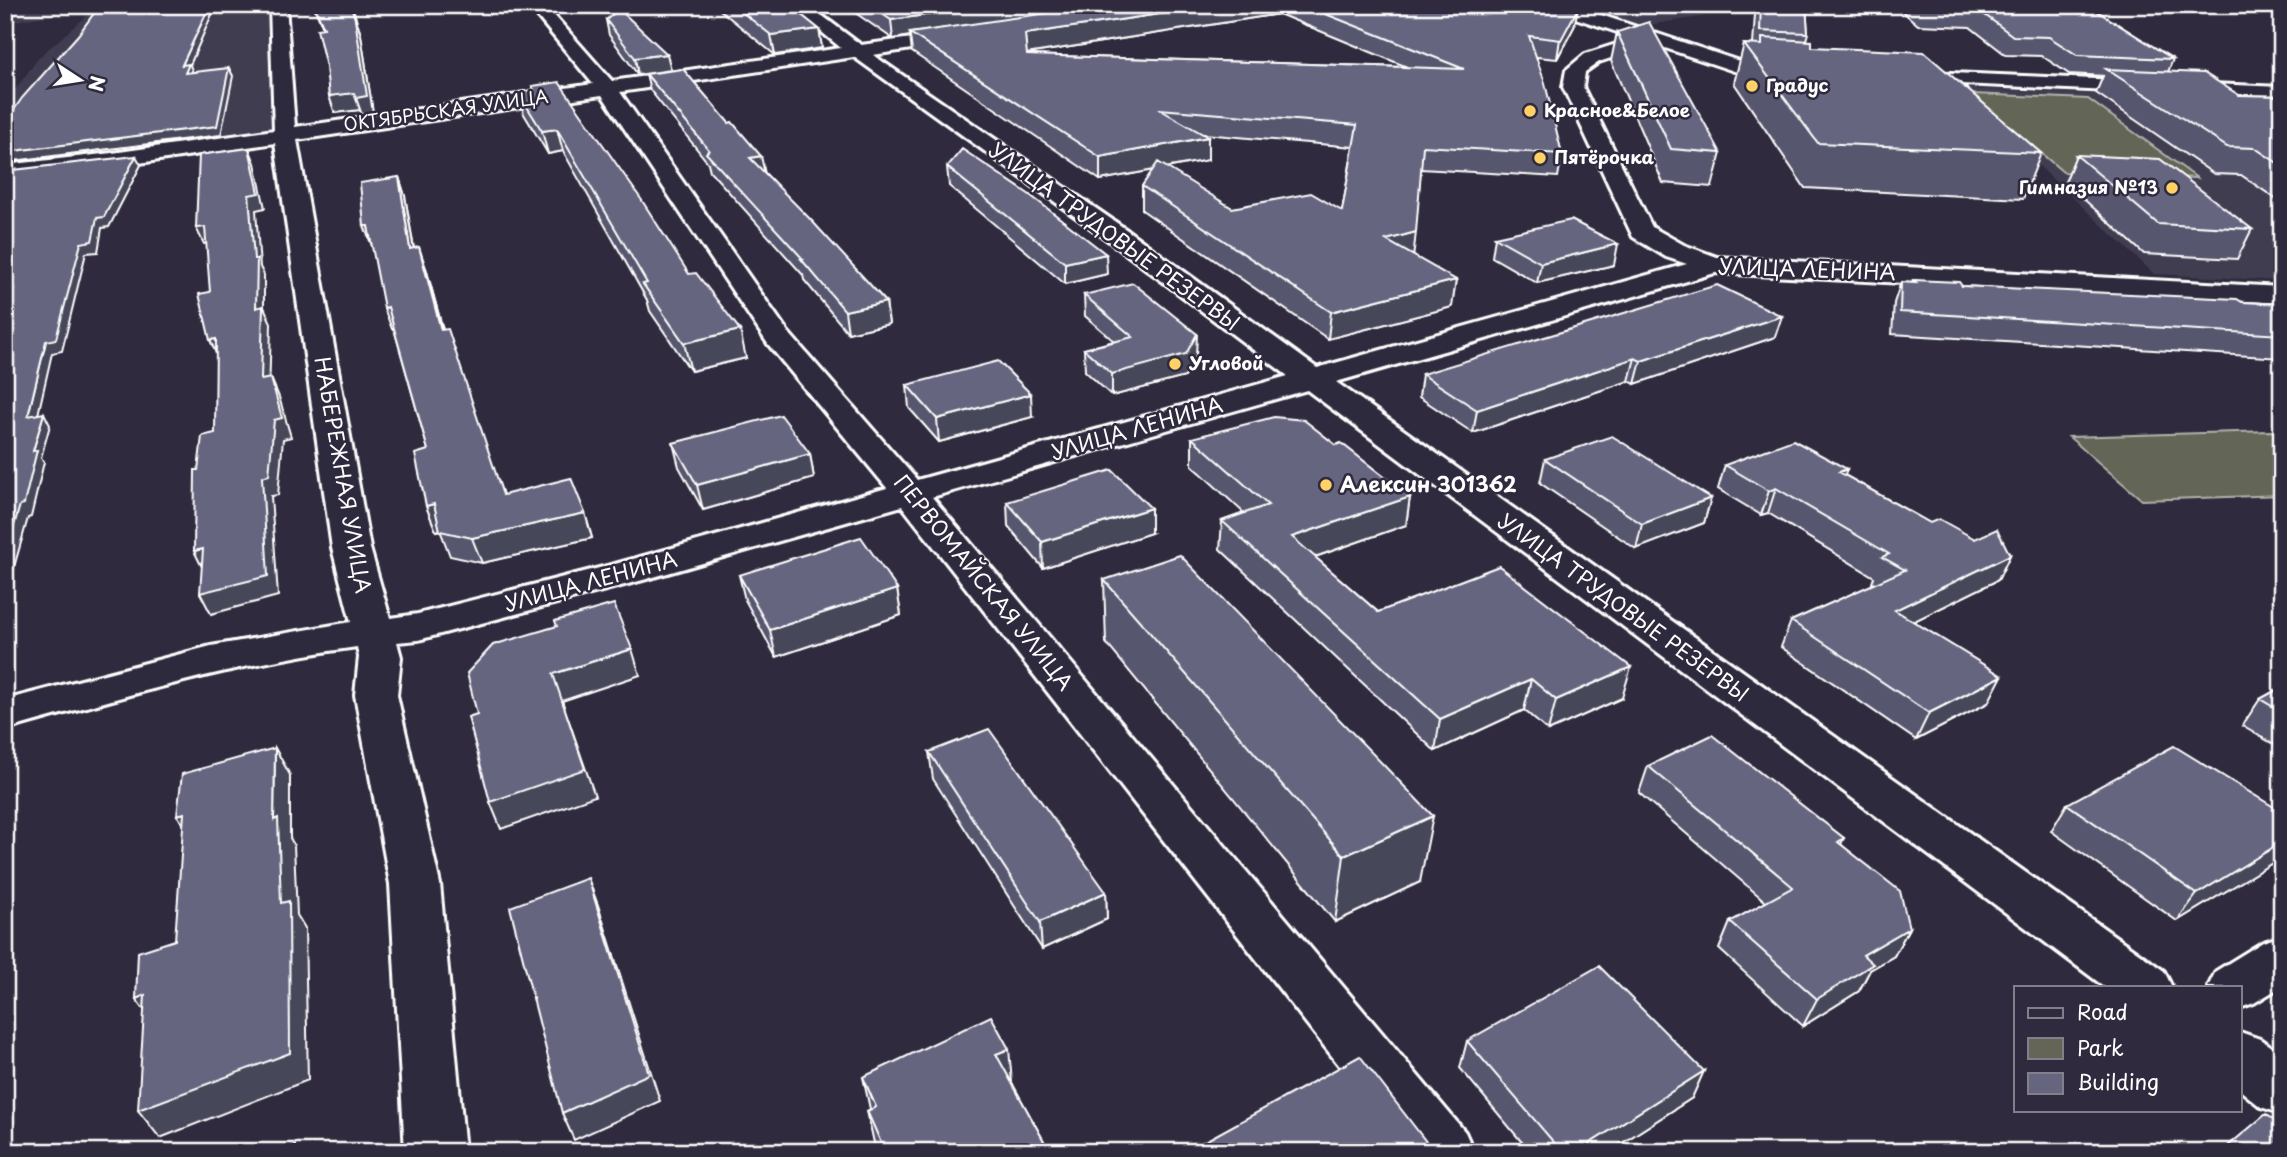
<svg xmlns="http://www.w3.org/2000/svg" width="2287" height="1157" viewBox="0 0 2287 1157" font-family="'Playpen Sans',sans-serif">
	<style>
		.built { fill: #3f3c51 }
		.green { fill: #646557; stroke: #b2b2ab; stroke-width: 2 }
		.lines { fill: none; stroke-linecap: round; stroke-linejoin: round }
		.minor-casing { stroke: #fff; stroke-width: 6 }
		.minor { fill: #2f2a3d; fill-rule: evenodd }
		.wall { fill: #57576e; stroke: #fff; stroke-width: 2; fill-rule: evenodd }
		.shaded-wall { fill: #47475a; stroke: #fff; stroke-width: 2 }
		.building { fill: #656580; stroke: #fff; stroke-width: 2 }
		.poi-dot { fill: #ffd166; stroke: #2f2a3d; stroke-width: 2.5 }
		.labels { text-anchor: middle; stroke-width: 5; stroke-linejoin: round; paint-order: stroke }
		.far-poi-label { font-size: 18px; font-weight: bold; fill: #fff; stroke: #2f2a3d; text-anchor: start }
		.far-street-label { font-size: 18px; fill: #fff; stroke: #2f2a3d }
		.street-label { font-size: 21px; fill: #fff; stroke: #2f2a3d }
		.poi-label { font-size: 21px; font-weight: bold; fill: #fff; stroke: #2f2a3d; text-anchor: start }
	</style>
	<rect width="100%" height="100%" fill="#2f2a3d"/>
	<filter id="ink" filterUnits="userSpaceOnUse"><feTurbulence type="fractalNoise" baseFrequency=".0143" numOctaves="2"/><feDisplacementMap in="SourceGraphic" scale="14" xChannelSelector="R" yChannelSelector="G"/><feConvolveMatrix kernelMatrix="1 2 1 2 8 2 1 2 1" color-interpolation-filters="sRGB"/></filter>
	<g filter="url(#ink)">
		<!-- built -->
		<path class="built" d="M5 5H269L273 134 5 170V103L40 56 97 7 5 23Z
			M1577 5H1738L1752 9 1642 26Z
			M1956 88 2282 102V281L2154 274Z"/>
		<!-- green -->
		<path class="green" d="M1972 94 2088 99 2197 178 2063 172Z
			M2271 431 2282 438V495L2142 500 2069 437Z"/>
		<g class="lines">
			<!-- minor casing -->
			<g class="minor-casing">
				<path id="minor" d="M270 5H286L295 127 593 84 528 5H545L612 81 841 48 789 5H808L861 45 963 31 969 32 972 36 963 41 873 55 1127 230 1317 368 1687 264 1666 257 1633 237 1563 87 1566 70 1585 54 1635 38 1548 9 1546 5H1571L1739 61 1790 65 1800 71 1790 77 1737 72 1653 44 1599 62 1585 72 1583 87 1652 227 1684 245 1717 257 2282 287V303L1715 273 1336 382 2164 971 2172 987H2105L1307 390 932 497 1465 1132 1474 1152H1407L902 506 643 580 418 640 397 642 401 657 397 695 440 884 465 1152H405L390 884 355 695 359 657 357 647C237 663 121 697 5 730V700L211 646 351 622 332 548 275 143 112 167 5 179V165L112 153 274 130ZM854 57 1109 241 1288 376 917 480 788 332 620 92ZM602 95 768 344 887 488 615 564 418 614 390 618 370 548 297 140Z
					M1903 71 2282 87V99L1896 81 1893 77Z
					M2282 936V986L2254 1003 2240 1008V987H2208L2216 971 2263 942Z
					M2240 1032 2260 1039 2282 1055V1114L2261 1107 2240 1090Z"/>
			</g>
			<!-- minor -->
			<use href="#minor" class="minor"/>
		</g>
		<!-- wall -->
		<path class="wall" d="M313 5H352L361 35 373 113 362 115 360 110 335 113 329 96 323 28Z
			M714 5H794L795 10 819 29 822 48 775 55Z
			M844 5H1578L1574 27 1557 59 1536 57 1562 154 1558 177 1421 169 1413 255 1452 307 1328 339 1142 210V186L1153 170 1100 180 912 52 910 36 893 39ZM1279 14 1407 67 1027 55 1026 54ZM1204 134 1353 147 1342 211 1232 208 1166 168 1208 160Z
			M1757 5H1806L1808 33 1806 40 1812 47 2041 153 2023 199 1805 188 1734 83 1744 44 1753 45 1755 14Z
			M1895 5H2087L2173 59 2168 72 2239 95 2282 96V203L2241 175 2214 174 2096 93 2103 76 2069 74 2042 56 2006 55 1970 27 1918 25Z
			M606 20 671 70 638 75 609 35Z
			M1617 32 1721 153 1712 187 1663 183 1611 61Z
			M646 74 764 172 886 302 889 324 848 333 804 280 803 275 710 171 708 163 650 90Z
			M532 86 689 274 746 358 691 371 650 311 647 300 563 151 548 154 524 114 518 92 533 90Z
			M2076 155 2252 229 2237 259 2144 254 2065 182Z
			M947 167 1107 274 1065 284 949 186Z
			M399 177 405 196 414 248 426 268 443 330 503 495 585 513 592 538 482 563 450 556 440 530 436 531 426 506 428 450 394 329H392Z
			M1495 237 1614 265 1537 283 1492 257Z
			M1913 280 1962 286 2282 304V358L1892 334 1894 303 1901 282 1912 283Z
			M1084 295 1196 356 1185 377 1112 396 1085 371 1084 349 1114 341 1085 316Z
			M1775 337 1635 384 1629 381 1473 433 1419 397 1422 374Z
			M907 385 1032 417 939 442 909 408Z
			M1192 438 1336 445 1410 497 1406 525 1315 557 1378 612 1622 698 1548 731 1524 710 1435 751 1220 549 1222 521 1244 513 1192 465Z
			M673 443 810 454 814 478 703 510 679 467Z
			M1545 459 1711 498 1704 523 1636 549 1540 483Z
			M1725 465 1847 469 1845 475 1930 523 1975 539 2010 555 1998 580 1914 621 1988 703 1916 740 1781 647 1791 621 1874 584 1872 583 1874 577 1768 513 1761 515 1718 489Z
			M1007 502 1151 533 1043 568 1008 526Z
			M739 575 897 589 901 615 776 657 745 600Z
			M1104 580 1420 882 1335 922 1106 643Z
			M2282 687V749L2242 726 2260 699Z
			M929 752 1106 892 1107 919 1042 949 933 779Z
			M1648 766 1844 838 1841 844 1909 928 1894 956 1870 970 1859 991 1803 1026 1719 949 1730 922 1766 902 1639 793Z
			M2067 804 2282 812V857L2177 921 2051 831Z
			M1467 1041 1692 1098 1608 1152H1530L1460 1068Z
			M863 1077 1012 1083 1050 1152H876L867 1111 870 1109Z
			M2229 1145 2282 1152H2223Z"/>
		<!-- shaded-wall -->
		<path class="shaded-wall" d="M210 5H216L190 65 193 73 189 82 182 65Z
			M351 5 361 35 373 113 362 115 356 98Z
			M994 5H1121L910 33V36L893 39 891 20Z
			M1220 5H1280L1279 14 1026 54 1025 34Z
			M1565 5H1578L1577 9 1578 8 1574 27 1557 59Z
			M819 29 822 48 775 55 771 35Z
			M667 54 671 70 638 75 635 58Z
			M229 68 233 76 221 135 5 162V152Z
			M354 93 360 110 335 113 329 96Z
			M557 129 563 151 548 154 542 131Z
			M1208 137V160L1100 180V157Z
			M249 148 255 163 265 208 256 210 260 267 264 275V307L271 323 269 399 261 380 249 195Z
			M136 156 141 165 109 227 102 228 98 252 86 253 62 351 52 353 35 428 28 416 46 341 81 243Z
			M761 156 765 174 750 158Z
			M399 177 405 196 417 269 410 249Z
			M364 226H368L372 246Z
			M205 227 212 243 204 244 196 228Z
			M1416 232 1413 258 1386 240Z
			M1618 244 1614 265 1537 283 1541 263Z
			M419 247 426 268 449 352 441 330Z
			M1106 254 1107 274 1065 284V263Z
			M1456 280 1452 307 1328 339 1331 312Z
			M886 302 889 324 848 333 845 311Z
			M388 307 396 329H392L384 308Z
			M1782 316 1775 337 1635 384 1641 361Z
			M740 330 746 358 691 371 684 343Z
			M1197 334 1196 356 1185 377 1112 396V374Z
			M216 339 218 358 210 340Z
			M1635 358 1629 381 1473 433 1477 410Z
			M271 378 279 397 291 437 283 439 278 495 271 496 278 596 211 614 200 593 262 477Z
			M1031 394 1032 417 939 442 937 419Z
			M44 413 50 425 41 458 44 462 31 517 28 518 6 595 5 596V557L33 451Z
			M810 454 814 478 703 510 697 485Z
			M1847 469 1838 493 1839 472Z
			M1776 488 1768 513 1761 515 1769 491Z
			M1410 497 1406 525 1289 566 1292 537Z
			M1711 498 1704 523 1636 549 1642 524Z
			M434 504 444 529 436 531 426 506Z
			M1151 508V533L1043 568 1042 542Z
			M585 513 592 538 482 563 472 538Z
			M203 549 204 571 194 551Z
			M2010 555 1998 580 1884 636 1895 610Z
			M897 589 901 615 776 657 770 630Z
			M632 649 640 675 562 701 595 796 501 829 490 802 553 674Z
			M1631 667 1622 698 1548 731 1556 700Z
			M2002 676 1988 703 1916 740 1929 713Z
			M1531 679 1524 710 1435 751 1440 719Z
			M275 748 290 775V838L294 845 297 915 305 928 308 1080 160 1138 138 1110 274 820Z
			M184 813 195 842 177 815Z
			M1433 816 1420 882 1335 922 1344 856Z
			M2282 842V857L2177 921 2197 894Z
			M588 878 598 905 660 1101 574 1140 562 1113Z
			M1106 892 1107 919 1042 949 1040 922Z
			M1909 928 1894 956 1870 970 1859 991 1803 1026 1817 999 1863 955Z
			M145 995 156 1026 136 999Z
			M1009 1049 1015 1115 996 1054Z
			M1704 1071 1692 1098 1608 1152H1576Z"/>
		<!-- building -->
		<path class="building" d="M100 5H210L182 65 189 64 185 73 229 68 217 126 5 152V123L22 98 78 35Z
			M314 5H351L355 19 367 96 356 98 354 93 329 96 326 67 317 29 324 28Z
			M733 5H789L819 29 771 35Z
			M869 5H994L891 20Z
			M1102 5H1220L1025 34 1027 55 1464 69 1303 5H1568L1578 8 1561 40 1529 36 1545 83 1562 154 1423 146 1416 232 1386 240 1456 280 1331 312 1142 186 1158 162 1232 208 1311 193 1342 211 1357 125 1159 109 1208 137 1100 157 910 33Z
			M1761 5H1806L1808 33 1760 31Z
			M1922 5H2087L2173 59 2077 55 2049 37 2013 36 1977 9 1924 7Z
			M619 9 667 54 635 58 606 20Z
			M1649 22 1721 153 1671 149 1617 32Z
			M1762 38 1812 41V47L1924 52 2041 153 1818 143 1744 44 1762 45Z
			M683 69 729 123 732 122 761 156 750 158 812 221 886 302 845 311 801 259H803L706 153 709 150 646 74Z
			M2106 69 2204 73 2239 95 2282 96V166L2255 148 2227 147Z
			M559 82 641 199 689 274 696 273 740 330 684 343 643 284 647 283 557 129 542 131 518 92 534 90 532 86Z
			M249 148 259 193 249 195 254 259H257L256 308 263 306 261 380 271 378 282 418 274 420 269 475 262 477 268 576 200 593 203 549 194 551 195 470H198L202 436 215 433 216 339 210 340 199 294 210 292 205 227 196 228 199 155Z
			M962 149 1030 195 1106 254 1065 263 947 167Z
			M2076 155 2160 159 2252 229 2158 224Z
			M136 156 104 217 97 218 92 241 81 243 56 339 46 341 28 416 44 413 33 451 37 450 24 504 20 505 5 557V171Z
			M399 177 410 249 419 247 441 330 448 329 503 495 571 478 585 513 472 538 440 531 434 504 426 506 415 454 428 450 388 307 384 308 368 226H364L360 183Z
			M1571 220 1618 244 1541 263 1495 237Z
			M1913 280 1959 282 1962 286 2237 299 2242 302 2282 304V335L1900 312 1901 282 1916 283Z
			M1133 283 1197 334 1186 354 1112 374 1084 349 1133 337 1084 295Z
			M1717 285 1782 316 1641 361 1635 358 1477 410 1422 374Z
			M998 361 1031 394 937 419 907 385Z
			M781 415 810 454 697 485 673 443Z
			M1274 417 1304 420 1336 445 1341 443 1410 497 1292 537 1378 612 1499 566 1631 667 1556 700 1531 679 1440 719 1222 521 1268 505 1192 438Z
			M1612 436 1711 498 1642 524 1545 459Z
			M1793 440 1847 469 1839 472 1930 523 1939 519 1975 539 1997 529 2010 555 1895 610 2002 676 1929 713 1791 621 1905 570 1882 557 1889 554 1776 488 1769 491 1725 465Z
			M1112 470 1151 508 1042 542 1007 502Z
			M861 537 897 589 770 630 739 575Z
			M1180 555 1433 816 1344 856 1104 580Z
			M614 604 632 649 553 674 585 769 490 802 468 717 477 714 467 673 493 645 557 626 555 621Z
			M2282 687V712L2260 699Z
			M989 729 1106 892 1040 922 929 752Z
			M1712 735 1844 838 1838 842 1900 891 1909 928 1863 955 1873 964 1817 999 1730 922 1793 887 1648 766Z
			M2174 746 2282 812V842L2197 894 2067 804Z
			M275 748 274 820 278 818 281 903 289 901 290 1053 138 1110 145 995 136 999 138 952 175 940 184 813 177 815 182 774Z
			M588 878 649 1074 562 1113 510 907Z
			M1599 966 1704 1071 1576 1152H1562L1467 1041Z
			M991 1016 1009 1049 996 1054 1050 1152H896L895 1148 885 1152 867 1111 876 1107 863 1077Z
			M1360 1056 1434 1152H1185Z
			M2266 1114 2282 1126V1152H2237L2229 1145Z
			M295 1145V1152H278Z"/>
	</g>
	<!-- markers -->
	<g class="poi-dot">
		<circle cx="1752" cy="86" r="7"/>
		<circle cx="1530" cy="111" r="7"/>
		<circle cx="1540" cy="158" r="7"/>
		<circle cx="2172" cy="188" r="7"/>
		<circle cx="1175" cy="364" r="7"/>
		<circle cx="1326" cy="485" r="7"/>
	</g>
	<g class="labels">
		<!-- far-poi labels -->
		<g class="far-poi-label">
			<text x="1766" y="92">Градус</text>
			<text x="1544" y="117">Красное&amp;Белое</text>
			<text x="1554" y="164">Пятёрочка</text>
			<text x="2158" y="194" text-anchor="end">Гимназия №13</text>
			<text x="1189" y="370">Угловой</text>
		</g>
		<!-- far-street labels -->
		<g class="far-street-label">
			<text transform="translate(446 111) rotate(-8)" y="6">ОКТЯБРЬСКАЯ УЛИЦА</text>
		</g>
		<!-- street labels -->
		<g class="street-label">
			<text transform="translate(1114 237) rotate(36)" y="7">УЛИЦА ТРУДОВЫЕ РЕЗЕРВЫ</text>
			<text transform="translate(1807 270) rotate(2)" y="7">УЛИЦА ЛЕНИНА</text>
			<text transform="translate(1137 429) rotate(-16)" y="7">УЛИЦА ЛЕНИНА</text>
			<text transform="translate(342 475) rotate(80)" y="7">НАБЕРЕЖНАЯ УЛИЦА</text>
			<text transform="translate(591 582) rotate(-15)" y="7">УЛИЦА ЛЕНИНА</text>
			<text transform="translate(983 583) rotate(51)" y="7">ПЕРВОМАЙСКАЯ УЛИЦА</text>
			<text transform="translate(1623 608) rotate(36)" y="7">УЛИЦА ТРУДОВЫЕ РЕЗЕРВЫ</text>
		</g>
		<!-- poi labels -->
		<g class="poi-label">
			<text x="1340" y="492">Алексин 301362</text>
		</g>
	</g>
	<!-- margin -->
	<rect width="2287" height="1157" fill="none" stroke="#2f2a3d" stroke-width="28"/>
	<rect x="14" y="14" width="2259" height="1129" fill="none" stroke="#fff" stroke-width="2.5" filter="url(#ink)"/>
	<!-- legend -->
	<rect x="2014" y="986" width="228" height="126" fill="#2f2a3d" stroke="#827f8b" stroke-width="2"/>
	<rect x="2028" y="1008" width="35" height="10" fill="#2f2a3d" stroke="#827f8b" stroke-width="2"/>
	<text x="2077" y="1020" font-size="21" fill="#ffffff">Road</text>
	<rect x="2028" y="1038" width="35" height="21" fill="#646557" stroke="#827f8b" stroke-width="2"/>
	<text x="2077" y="1056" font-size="21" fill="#ffffff">Park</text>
	<rect x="2028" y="1073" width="35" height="21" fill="#656580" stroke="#827f8b" stroke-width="2"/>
	<text x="2077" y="1090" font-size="21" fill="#ffffff">Building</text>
	<!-- north arrow -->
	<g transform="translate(80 80) rotate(102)" stroke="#2f2a3d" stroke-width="5" paint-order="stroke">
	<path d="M0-5L12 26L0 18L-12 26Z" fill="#ffffff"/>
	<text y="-10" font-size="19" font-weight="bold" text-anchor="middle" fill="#ffffff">N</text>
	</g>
</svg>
